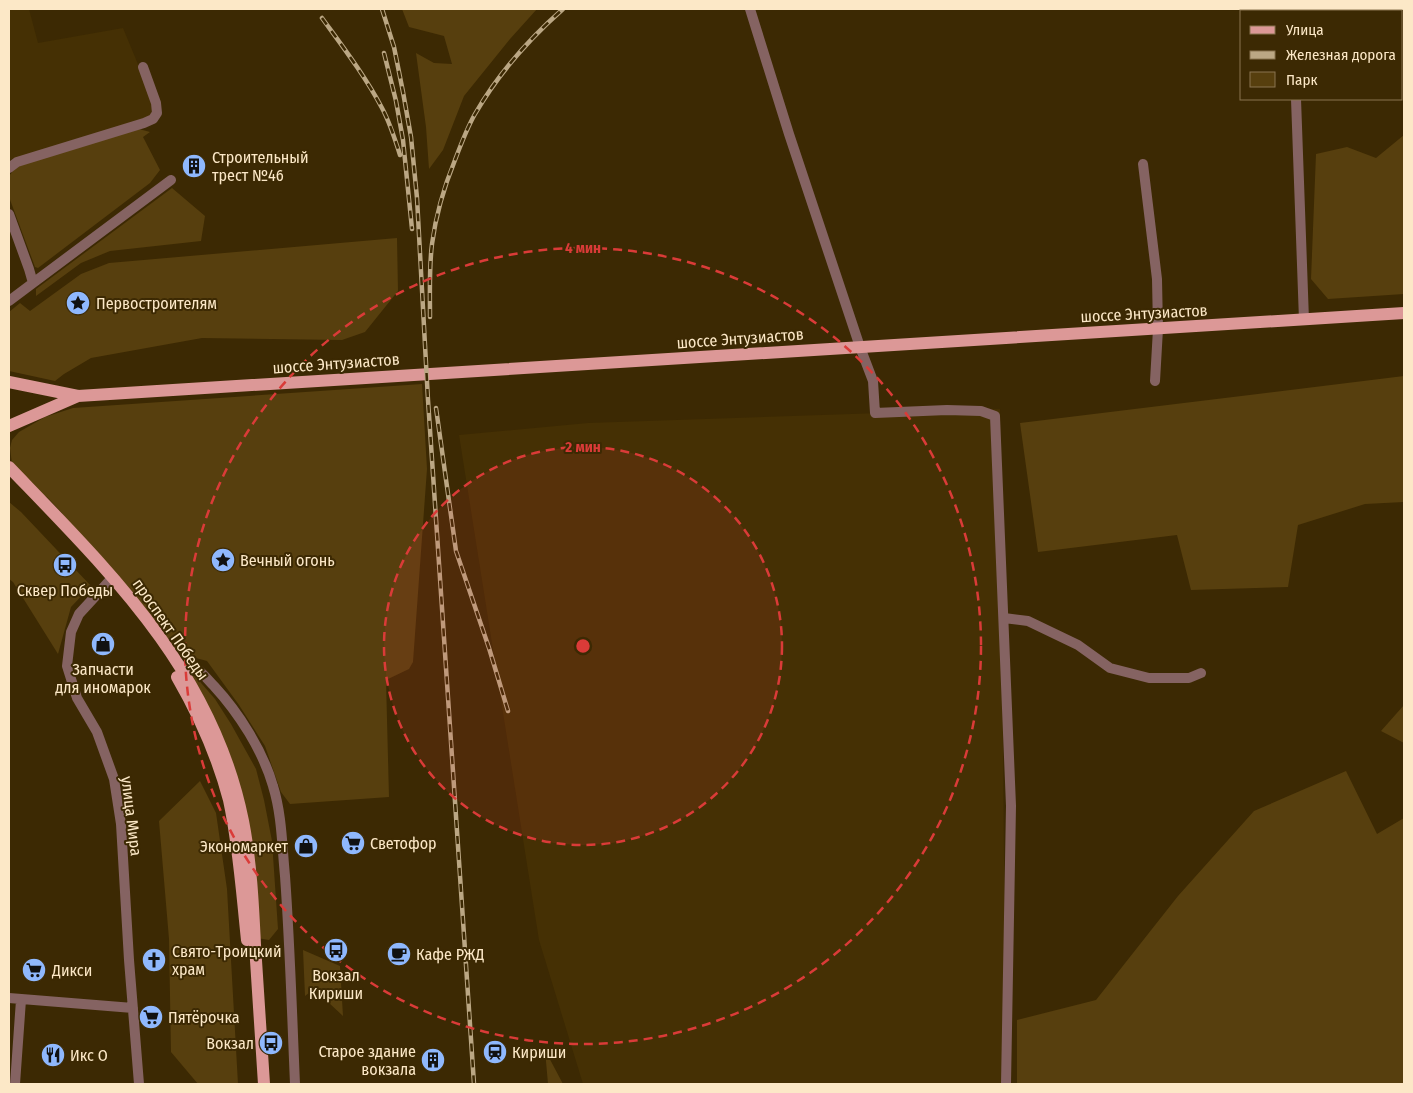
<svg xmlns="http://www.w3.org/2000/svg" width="1413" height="1093" viewBox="0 0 1413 1093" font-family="'Fira Sans Condensed',sans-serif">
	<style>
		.built { fill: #453004 }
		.green { fill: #573f0e }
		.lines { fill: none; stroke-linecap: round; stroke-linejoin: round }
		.minor { stroke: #856362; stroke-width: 10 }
		.major { stroke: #dc9897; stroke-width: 12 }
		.rail-casing { stroke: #bba784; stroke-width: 4.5 }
		.rail { stroke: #3c2903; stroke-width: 2.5; stroke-dasharray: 8; stroke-linecap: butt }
		.ring { fill: none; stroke: #da3b38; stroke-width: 2.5; stroke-dasharray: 9 6 }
		.labels { text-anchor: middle; stroke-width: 4; stroke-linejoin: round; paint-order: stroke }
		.poi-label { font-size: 16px; fill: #fce8c7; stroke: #3c2903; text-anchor: start }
		.street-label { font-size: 16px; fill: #fce8c7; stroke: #3c2903 }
		.centre { fill: #da3b38; stroke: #3c2903; stroke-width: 2.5 }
		.ring-label { font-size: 15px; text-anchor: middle; font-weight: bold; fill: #da3b38; stroke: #3c2903; stroke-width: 4; stroke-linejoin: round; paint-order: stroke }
	</style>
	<rect width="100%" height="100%" fill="#3c2903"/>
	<!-- built -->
	<path class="built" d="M9 9H29L38 43 123 28 140 69 154 108 150 116 135 123 9 160Z
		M1000 409 1006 1084H583L539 940 459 435 588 423Z"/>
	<!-- green -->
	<path class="green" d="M402 9H537L510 39 464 96 443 150 429 169 426 127 416 53 434 63 452 64 444 36 409 27Z
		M139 129 150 132 143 137 160 170 150 183 38 268 35 267 9 197V176L13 171 21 165Z
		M1404 135V294L1328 299 1311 279 1316 154 1347 147 1376 158Z
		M172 188 205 216 201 241 110 251 81 263 36 296V289Z
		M397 238 398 291 365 332 342 340 202 338 91 358 64 374 55 381 9 371V312L20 303 30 311 81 274 109 263Z
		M1404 376V502L1365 504 1298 525 1288 587 1191 590 1177 535 1038 552 1020 423Z
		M422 384 427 469 413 662 409 669 386 680 389 797 290 804 281 792 265 746 239 705 207 661 181 654 173 647 67 523 62 513 47 497 37 492 12 464 10 448 12 440 19 432 45 417 73 408Z
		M9 502 21 512 91 586 71 607 58 654 13 582 9 579Z
		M192 676H195L215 699 231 724 256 769 264 800 272 841 278 929 269 940 257 938 256 891Z
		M1404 705V743L1381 731Z
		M1346 771 1377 834 1404 818V1084H1017V1020L1096 1000 1178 896 1254 811Z
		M200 781 216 813 227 889 238 1084H198L171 1052 169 939 159 821Z
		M303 950 340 966 343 1016 314 989 305 996Z
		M545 1050 563 1084H548Z"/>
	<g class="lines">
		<!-- minor -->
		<path class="minor" d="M750 9 789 134 860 347 873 381 875 413 947 410 981 411 995 416 1011 806 1006 1084
			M1293 9V11
			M1296 99 1304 320
			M1143 164 1157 279 1158 329 1155 381
			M9 168 17 162 144 123 153 119 157 113 156 103 143 67
			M9 214 29 269 33 283 9 301
			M33 283 171 180
			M113 577 79 614 71 632 67 666 77 698 97 732 114 779 121 824 129 960 139 1084
			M1004 618 1028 621 1078 645 1110 668 1149 678H1189L1201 673
			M181 667C195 661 205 677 214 686 239 713 263 751 273 786 282 815 282 846 285 876 290 945 292 1015 295 1084
			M9 998 133 1008
			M15 1084 21 1000"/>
		<!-- major -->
		<path class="major" d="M9 382 78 396 1404 313
			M9 426 78 396
			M9 467C110 572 213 671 243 821 251 862 253 903 255 945 258 991 261 1038 264 1084
			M177 677C199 715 218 758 229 800 239 846 242 894 247 940"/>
		<!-- rail casing -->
		<g class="rail-casing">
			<path id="rail" d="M382 9 394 47 403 92 411 137 417 198 428 400 474 1084
				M322 18C343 47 365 76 382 108 390 123 395 139 400 155
				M384 53 396 101 403 140 412 229
				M430 317C430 293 429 268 432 244 436 214 444 187 455 160 461 144 467 128 475 114 498 74 529 39 563 9
				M436 408 456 551 489 648 508 711"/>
		</g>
		<!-- rail -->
		<use href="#rail" class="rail"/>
	</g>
	<!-- distance rings -->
	<circle cx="583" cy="646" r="199" fill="#da3b38" fill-opacity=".12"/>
	<g class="ring">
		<circle cx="583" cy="646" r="199"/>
		<circle cx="583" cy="646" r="398"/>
	</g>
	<!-- icons -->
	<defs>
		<g id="building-disc" transform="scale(1.25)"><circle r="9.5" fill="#8fb8fd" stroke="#3c2903"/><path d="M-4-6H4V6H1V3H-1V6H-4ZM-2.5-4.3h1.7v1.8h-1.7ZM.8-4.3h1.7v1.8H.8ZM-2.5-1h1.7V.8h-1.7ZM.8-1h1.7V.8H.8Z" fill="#111"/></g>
		<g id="sight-disc" transform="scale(1.25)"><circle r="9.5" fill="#8fb8fd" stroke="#3c2903"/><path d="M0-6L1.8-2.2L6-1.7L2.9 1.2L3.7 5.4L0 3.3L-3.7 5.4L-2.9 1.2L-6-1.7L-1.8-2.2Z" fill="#111"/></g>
		<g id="bus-disc" transform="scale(1.25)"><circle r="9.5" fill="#8fb8fd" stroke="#3c2903"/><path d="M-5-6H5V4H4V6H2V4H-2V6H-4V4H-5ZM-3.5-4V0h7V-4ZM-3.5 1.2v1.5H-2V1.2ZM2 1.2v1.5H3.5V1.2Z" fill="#111"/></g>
		<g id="shop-disc" transform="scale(1.25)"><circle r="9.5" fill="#8fb8fd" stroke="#3c2903"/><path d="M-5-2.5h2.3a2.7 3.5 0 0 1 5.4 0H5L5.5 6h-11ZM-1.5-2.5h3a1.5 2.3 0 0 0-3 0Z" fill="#111"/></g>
		<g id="supermarket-disc" transform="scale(1.25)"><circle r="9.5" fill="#8fb8fd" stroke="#3c2903"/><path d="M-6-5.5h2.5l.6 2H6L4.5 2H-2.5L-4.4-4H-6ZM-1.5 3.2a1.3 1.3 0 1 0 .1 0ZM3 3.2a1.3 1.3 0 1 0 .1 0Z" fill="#111"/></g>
		<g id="cafe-disc" transform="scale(1.25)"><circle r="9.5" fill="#8fb8fd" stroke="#3c2903"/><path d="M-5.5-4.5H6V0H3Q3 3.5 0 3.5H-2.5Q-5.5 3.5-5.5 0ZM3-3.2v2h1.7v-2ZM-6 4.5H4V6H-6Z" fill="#111"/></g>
		<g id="church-disc" transform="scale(1.25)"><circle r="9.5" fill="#8fb8fd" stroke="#3c2903"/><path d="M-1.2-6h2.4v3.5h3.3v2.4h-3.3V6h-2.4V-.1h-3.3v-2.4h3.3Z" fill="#111"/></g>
		<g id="station-disc" transform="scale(1.25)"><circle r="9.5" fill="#8fb8fd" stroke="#3c2903"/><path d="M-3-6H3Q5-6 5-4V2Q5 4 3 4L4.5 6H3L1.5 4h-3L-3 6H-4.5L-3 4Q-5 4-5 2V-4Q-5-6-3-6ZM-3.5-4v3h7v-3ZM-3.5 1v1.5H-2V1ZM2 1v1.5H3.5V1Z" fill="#111"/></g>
		<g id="restaurant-disc" transform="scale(1.25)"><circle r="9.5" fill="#8fb8fd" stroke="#3c2903"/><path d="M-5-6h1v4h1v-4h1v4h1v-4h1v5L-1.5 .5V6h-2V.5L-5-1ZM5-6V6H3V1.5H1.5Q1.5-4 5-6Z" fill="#111"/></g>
	</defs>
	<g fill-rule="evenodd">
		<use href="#building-disc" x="194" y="166"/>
		<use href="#sight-disc" x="78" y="303"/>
		<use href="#sight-disc" x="223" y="560"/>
		<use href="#bus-disc" x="65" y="565"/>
		<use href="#shop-disc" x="103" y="644"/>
		<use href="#supermarket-disc" x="353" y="843"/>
		<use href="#shop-disc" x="306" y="846"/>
		<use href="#bus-disc" x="336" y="950"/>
		<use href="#cafe-disc" x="399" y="954"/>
		<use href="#church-disc" x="154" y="960"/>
		<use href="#supermarket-disc" x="34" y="970"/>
		<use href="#supermarket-disc" x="151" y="1017"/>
		<use href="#bus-disc" x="271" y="1043"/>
		<use href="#station-disc" x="495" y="1052"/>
		<use href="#restaurant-disc" x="53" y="1055"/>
		<use href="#building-disc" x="433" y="1060"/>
	</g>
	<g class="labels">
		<!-- poi labels -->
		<g class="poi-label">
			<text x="212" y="163">Строительный<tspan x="212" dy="18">трест №46</tspan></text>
			<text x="96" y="309">Первостроителям</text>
			<text x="240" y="566">Вечный огонь</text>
			<text x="65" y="596" text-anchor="middle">Сквер Победы</text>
			<text x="103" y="675" text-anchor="middle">Запчасти<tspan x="103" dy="18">для иномарок</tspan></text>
			<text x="370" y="849">Светофор</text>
			<text x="288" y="852" text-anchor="end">Экономаркет</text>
			<text x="172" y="957">Свято-Троицкий<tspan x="172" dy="18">храм</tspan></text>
			<text x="416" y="960">Кафе РЖД</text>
			<text x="52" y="976">Дикси</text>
			<text x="336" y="981" text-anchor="middle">Вокзал<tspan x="336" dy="18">Кириши</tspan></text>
			<text x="168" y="1023">Пятёрочка</text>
			<text x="254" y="1049" text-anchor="end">Вокзал</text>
			<text x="416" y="1057" text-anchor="end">Старое здание<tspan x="416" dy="18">вокзала</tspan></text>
			<text x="512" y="1058">Кириши</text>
			<text x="70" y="1061">Икс О</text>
		</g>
		<!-- street labels -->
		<g class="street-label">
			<text transform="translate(1144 313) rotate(-3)" y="6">шоссе Энтузиастов</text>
			<text transform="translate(740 338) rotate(-4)" y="6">шоссе Энтузиастов</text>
			<text transform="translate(336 363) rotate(-4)" y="6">шоссе Энтузиастов</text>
			<text transform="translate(171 629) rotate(55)" y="6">проспект Победы</text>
			<text transform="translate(132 816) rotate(83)" y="6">улица Мира</text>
		</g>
	</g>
	<circle cx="583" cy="646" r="8" class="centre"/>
	<g class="ring-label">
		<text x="583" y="253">4 мин</text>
		<text x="583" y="452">2 мин</text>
	</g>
	<!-- border -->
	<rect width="1413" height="1093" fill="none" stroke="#fce8c7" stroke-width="20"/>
	<!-- legend -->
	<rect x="1240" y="10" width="162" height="90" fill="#3c2903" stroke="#897551"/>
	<rect x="1250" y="26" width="25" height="8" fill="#dc9897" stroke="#897551"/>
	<text x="1286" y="35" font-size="15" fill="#fce8c7">Улица</text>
	<rect x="1250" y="51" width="25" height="8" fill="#bba784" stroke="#897551"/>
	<text x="1286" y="60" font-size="15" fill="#fce8c7">Железная дорога</text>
	<rect x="1250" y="72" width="25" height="15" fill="#573f0e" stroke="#897551"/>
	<text x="1286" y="85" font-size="15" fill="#fce8c7">Парк</text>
</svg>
